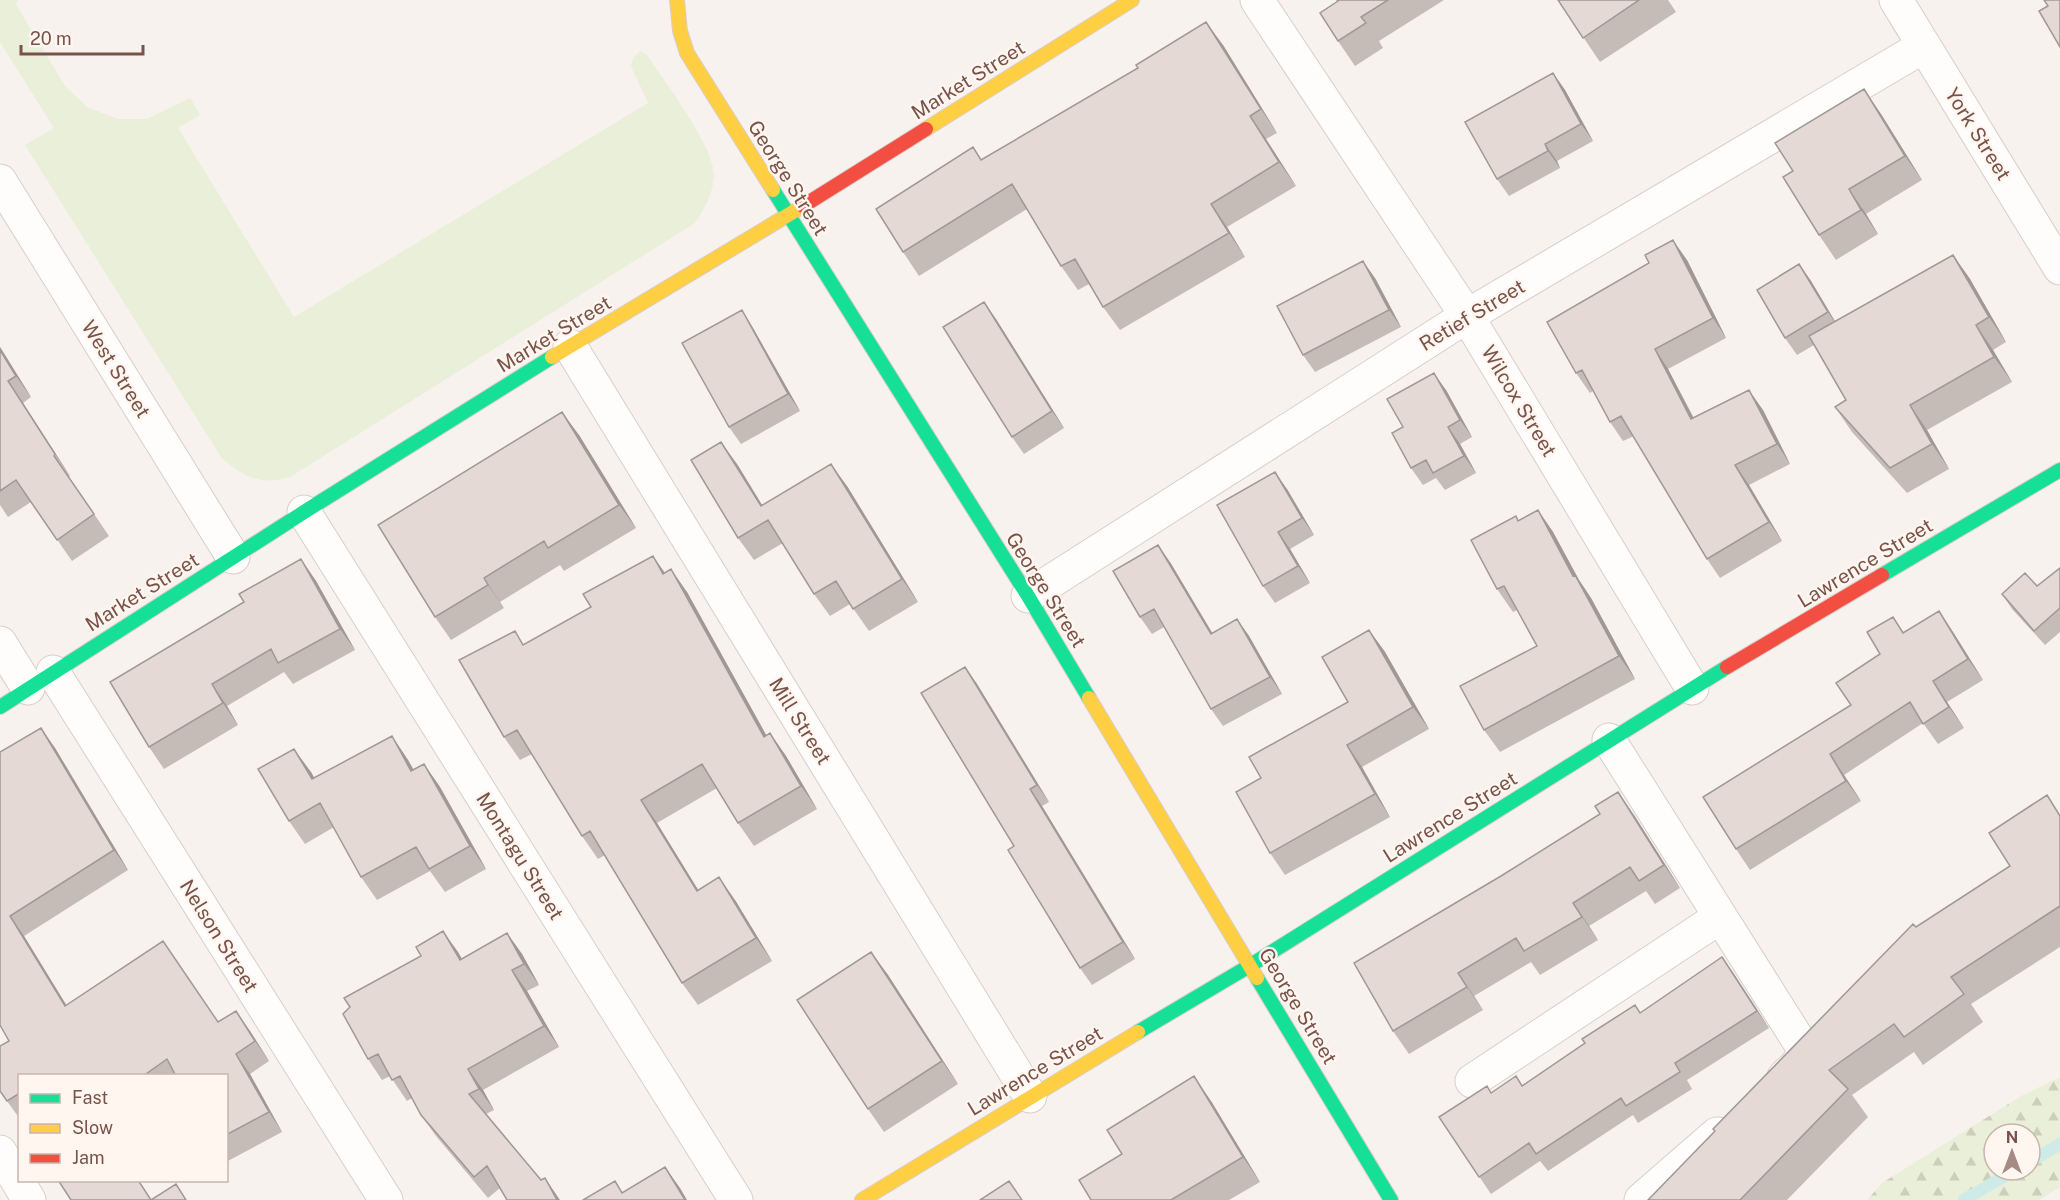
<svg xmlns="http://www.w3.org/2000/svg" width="2060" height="1200" viewBox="0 0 2060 1200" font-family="'Public Sans',sans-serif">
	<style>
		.green { fill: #e9efd8 }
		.forest { fill: url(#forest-firs); fill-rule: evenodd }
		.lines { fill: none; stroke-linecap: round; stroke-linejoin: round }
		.stream { stroke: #ceebe8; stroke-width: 12 }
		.street-casing { stroke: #d8ceca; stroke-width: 35 }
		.fast-casing { stroke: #d9cecb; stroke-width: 16 }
		.slow-casing { stroke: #d9cecb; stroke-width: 16 }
		.jam-casing { stroke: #d9cecb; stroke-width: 16 }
		.street { stroke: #fefdfc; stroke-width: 33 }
		.fast { stroke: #16e098; stroke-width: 14 }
		.slow { stroke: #ffcf43; stroke-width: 14 }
		.jam { stroke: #f24e42; stroke-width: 14 }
		.wall { fill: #c5bbb7 }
		.shaded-wall { fill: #a09895 }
		.building { fill: #e5d9d5; stroke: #a09895; stroke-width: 1.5 }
		.labels { text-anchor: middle; stroke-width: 4.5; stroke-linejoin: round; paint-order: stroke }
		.street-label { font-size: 20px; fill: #79534b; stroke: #fff6f0 }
	</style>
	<defs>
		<pattern id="forest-firs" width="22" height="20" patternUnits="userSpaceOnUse" patternTransform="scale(1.5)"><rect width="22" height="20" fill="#e9efd8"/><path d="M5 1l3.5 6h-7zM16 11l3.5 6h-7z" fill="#cbcfbb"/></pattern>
	</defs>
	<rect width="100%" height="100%" fill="#f8f2ee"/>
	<!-- green -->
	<path class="green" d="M0 0H19L15 3 65 86 87 107 118 119H147L190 98 200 115 178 128 294 317 648 103 631 66 633 58 640 51 647 55C664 81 715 147 714 176 713 194 704 209 695 223L290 477C261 486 243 477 221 457L25 145 54 128 0 42Z"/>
	<!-- forest -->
	<path class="forest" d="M2060 1077V1187L2039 1200H1867L1882 1183 2021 1096ZM1994 1134H2030V1170H1994Z"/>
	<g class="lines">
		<!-- stream -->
		<path class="stream" d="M2030 1162 2060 1144
			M1964 1200 2015 1170"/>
		<!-- street casing -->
		<g class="street-casing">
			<path id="street" d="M1257 0 1467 316 1692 688
				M1896 0 2060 268
				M0 181 233 557
				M570 346 1030 1096
				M304 512 736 1200
				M1028 596 1467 316 1924 46
				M0 643 28 688
				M53 672 386 1200
				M1609 740 1802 1046C1804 1062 1794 1067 1784 1077
				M1472 1081 1720 917
				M0 1152 29 1200
				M1641 1200 1717 1134"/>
		</g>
		<!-- fast casing -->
		<g class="fast-casing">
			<path id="fast" d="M773 190 1028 596 1089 698
				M1882 575 2060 470
				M0 707 304 512 552 357
				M1257 978 1391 1200
				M1138 1032 1251 965 1727 667"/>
		</g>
		<!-- slow casing -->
		<g class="slow-casing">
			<path id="slow" d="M677 0 680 31 687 53 773 190
				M926 129 1132 0
				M552 357 803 206
				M1089 698 1257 978
				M862 1200 1138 1032"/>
		</g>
		<!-- jam casing -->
		<g class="jam-casing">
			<path id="jam" d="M803 206 926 129
				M1727 667 1882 575"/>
		</g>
		<!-- street -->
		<use href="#street" class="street"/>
		<!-- fast -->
		<use href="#fast" class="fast"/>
		<!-- slow -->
		<use href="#slow" class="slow"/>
		<!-- jam -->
		<use href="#jam" class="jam"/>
	</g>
	<!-- wall -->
	<path class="wall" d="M1337 0H1444L1379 41 1383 48 1355 66 1338 41V1Z
		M1558 0H1668L1676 12 1600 62Z
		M1223 45 1277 133 1266 139 1296 186 1227 227 1245 257 1120 330 1103 307 1089 284 1078 290 1061 266 1027 209 919 276 903 252 981 160Z
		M1553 73 1565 90 1593 141 1557 161 1560 168 1509 196 1497 179Z
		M1881 114 1922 180 1866 214 1878 234 1836 260 1819 235 1793 171Z
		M1953 255 1970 279 2006 342 1993 350 2012 382 1927 430 1949 469 1907 493 1852 432 1835 407 1846 400 1814 345 1797 355 1785 338 1799 264 1811 281 1835 321Z
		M1687 260 1726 338 1668 369 1694 418 1763 410 1790 464 1749 485 1782 541 1720 578 1707 559 1634 436 1623 441 1610 422 1593 391 1590 393 1576 373Z
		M1375 278 1401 327 1315 372 1303 355Z
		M742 310 753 328 800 411 741 444 729 427Z
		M996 319 1064 428 1024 454 1012 437Z
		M0 347 31 397 23 403 70 476 69 477 109 536 72 561 31 502 8 517 0 505Z
		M1446 390 1472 437 1460 444 1476 473 1445 490 1436 478 1423 485 1411 468Z
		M579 435 636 528 564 571 560 565 500 602 504 608 451 640 435 617Z
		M737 464 762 505 847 486 918 602 869 631 850 604 830 616 814 594 783 543 754 560 738 538Z
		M1287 489 1314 535 1290 549 1310 583 1275 603 1263 586Z
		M1538 510 1553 532 1579 580 1591 598 1635 679 1500 752 1484 730 1537 646 1517 610 1513 612 1497 589 1519 520Z
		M653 556 665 573 687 592 766 735 770 733 786 756 817 809 754 846 738 823 717 788 657 823 698 890 735 900 772 961 698 1005 682 983 605 855 598 859 582 836 532 754 520 760 504 737 515 631 524 645 591 607Z
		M301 559 316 581 355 650 293 684 284 672 227 706 238 725 164 769 149 747 244 602Z
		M1170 562 1212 633 1237 619 1249 636 1282 694 1223 726 1211 709 1164 627 1152 634 1140 617Z
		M2060 568V632L2045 645 2012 609 2002 594 2037 586Z
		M1939 611 1953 632 1983 680 1947 702 1964 728 1938 744 1923 723 1844 775 1861 801 1750 870 1736 849 1851 705 1880 654 1893 617 1904 633Z
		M1369 630 1385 652 1429 729 1362 767 1390 817 1285 875 1270 853 1261 778 1348 702Z
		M965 667 977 684 1049 802 1042 806 1135 959 1092 985 1080 968 1014 846Z
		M41 728 55 748 128 870 24 936 67 1006 219 1022 250 1031 269 1061 250 1074 282 1132 226 1162V1076H20V1119L7 1101 9 1041 0 752Z
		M392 736 408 760 414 770 424 764 440 787 486 869 445 892 430 871 377 900 361 877 334 827 305 844 289 821 311 772 314 778Z
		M1634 815 1680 888 1655 904 1646 891 1589 926 1598 940 1540 975 1531 962 1474 996 1483 1010 1409 1054 1393 1031Z
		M2060 815V947L1971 1004 1983 1022 1923 1065 1914 1052 1852 1095 1868 1117 1787 1200H1648L1715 1131 1713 1129 2010 866Z
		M507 933 522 954 539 985 527 991 559 1047 483 1090 494 1110 486 1114 541 1180 545 1178 560 1200H507L500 1188 488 1198 436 1136 421 1115 412 1098 407 1101 390 1076 382 1080 368 1059 421 956 458 952 462 959Z
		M871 952 888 975 958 1084 884 1132 868 1109Z
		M1734 974 1769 1028 1687 1080 1692 1089 1638 1123 1633 1115 1548 1171 1540 1161 1491 1194 1439 1117 1522 1086 1640 1013Z
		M1211 1101 1260 1182 1229 1200H1091Z"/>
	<!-- shaded-wall -->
	<path class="shaded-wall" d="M1206 22 1223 45 1277 133 1261 109Z
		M1553 73 1565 90 1593 141 1581 124Z
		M1864 89 1881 114 1922 180 1905 156Z
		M1250 116 1266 139 1296 186 1279 162Z
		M1545 144 1557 161 1560 168 1548 151Z
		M1849 189 1866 214 1878 234 1861 210Z
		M1211 204 1227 227 1245 257 1229 233Z
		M1673 240 1687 260 1726 338 1713 318Z
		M1953 255 1970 279 2006 342 1989 317Z
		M1363 261 1375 278 1401 327 1389 310Z
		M1799 264 1811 281 1840 330 1828 312Z
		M984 302 996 319 1064 428 1052 411Z
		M742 310 753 328 800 411 788 394Z
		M1976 325 1993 350 2012 382 1994 357Z
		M0 347 31 397 16 376 0 350Z
		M1655 349 1668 369 1704 439 1691 419Z
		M1434 373 1446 390 1472 437 1460 420Z
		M8 381 23 403 70 476 55 454Z
		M1749 390 1763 410 1790 464 1777 444Z
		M1910 405 1927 430 1949 469 1932 444Z
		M562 412 579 435 636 528 619 505Z
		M1448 427 1460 444 1476 473 1464 456Z
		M721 442 737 464 776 528 761 506Z
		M831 464 847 486 918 602 902 579Z
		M1735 465 1749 485 1782 541 1769 522Z
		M1275 472 1287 489 1314 535 1302 518Z
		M1538 510 1553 532 1579 580 1591 598 1635 679 1619 656 1573 576Z
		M1278 532 1290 549 1310 583 1298 566Z
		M1158 545 1170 562 1223 651 1211 634Z
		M653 556 669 579 663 574Z
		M301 559 316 581 355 650 340 629Z
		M671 569 687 592 780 760 764 737Z
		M484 578 504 608 488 585Z
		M1939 611 1953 632 1983 680 1968 659Z
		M1237 619 1249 636 1282 694 1270 677Z
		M1369 630 1385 652 1429 729 1413 707Z
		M965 667 977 684 1049 802 1037 785Z
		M1933 681 1947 702 1964 728 1949 707Z
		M212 684 227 706 238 725 223 703Z
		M41 728 55 748 128 870 114 850Z
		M770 733 786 756 817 809 801 786Z
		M392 736 408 760 427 795 411 771Z
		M1347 745 1362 767 1390 817 1375 794Z
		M294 749 311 772 328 803 312 779Z
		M1830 754 1844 775 1861 801 1846 781Z
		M424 764 440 787 486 869 470 846Z
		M1030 789 1042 806 1135 959 1123 942Z
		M1618 792 1634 815 1680 888 1664 865Z
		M641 800 657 823 713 914 697 891Z
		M719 877 735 900 772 961 756 938Z
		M1573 903 1589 926 1598 940 1582 917Z
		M10 916 24 936 79 1026 65 1006Z
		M443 931 458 952 474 981 460 960Z
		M507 933 522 954 539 985 524 964Z
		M871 952 888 975 958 1084 942 1061Z
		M1722 957 1734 974 1769 1028 1757 1011Z
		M512 970 527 991 559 1047 544 1026Z
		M1458 973 1474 996 1483 1010 1467 987Z
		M236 1011 250 1031 269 1061 255 1041Z
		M236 1054 250 1074 282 1132 269 1112Z
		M468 1069 483 1090 494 1110 479 1089Z
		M1194 1076 1211 1101 1260 1182 1243 1157Z
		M665 1167 680 1188 687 1200H685Z
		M545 1178 559 1199 560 1200H557Z"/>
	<!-- building -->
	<path class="building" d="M1337 0H1388L1361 17 1366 23 1338 41 1320 13 1338 1Z
		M1558 0H1639L1583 38Z
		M2044 0H2060V47L2039 11 2048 6Z
		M1206 22 1261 109 1250 116 1279 162 1211 204 1229 233 1103 307 1075 259 1061 266 1012 184 903 252 876 209 973 147 981 160 1138 68 1136 65Z
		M1553 73 1581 124 1545 144 1548 151 1497 179 1465 122Z
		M1864 89 1905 156 1849 189 1861 210 1819 235 1783 177 1793 171 1775 143Z
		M1673 240 1713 318 1655 349 1691 419 1749 390 1777 444 1735 465 1769 522 1707 559 1621 416 1610 422 1582 370 1576 373 1547 322 1649 263 1645 255Z
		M1953 255 1989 317 1976 325 1994 357 1910 405 1932 444 1890 468 1835 407 1846 400 1809 336Z
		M1363 261 1389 310 1303 355 1277 306Z
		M1799 264 1828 312 1785 338 1757 290Z
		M984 302 1052 411 1012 437 943 327Z
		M742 310 788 394 729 427 682 343Z
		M0 350 16 376 8 381 55 454 54 456 94 514 57 540 16 480 0 491Z
		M1434 373 1460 420 1448 427 1464 456 1433 473 1426 460 1411 468 1392 433 1403 427 1387 399Z
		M562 412 619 505 548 548 544 541 484 578 488 585 435 617 378 525Z
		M721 442 761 506 831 464 902 579 853 609 836 581 814 594 768 520 738 538 691 460Z
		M1275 472 1302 518 1278 532 1298 566 1263 586 1217 505Z
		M1538 510 1573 576 1575 575 1619 656 1484 730 1460 686 1537 646 1504 586 1497 589 1471 540 1516 516 1518 521Z
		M1158 545 1211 634 1237 619 1270 677 1211 709 1154 609 1140 617 1113 571Z
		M653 556 663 574 671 569 764 737 770 733 801 786 738 823 702 764 641 800 697 891 719 877 756 938 682 983 590 831 582 836 517 730 504 737 459 660 515 631 523 645 591 607 583 594Z
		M301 559 340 629 278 663 271 649 212 684 223 703 149 747 110 682 244 602 239 594Z
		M2060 568V608L2034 631 2002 594 2025 573 2037 586Z
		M1939 611 1968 659 1933 681 1949 707 1923 724 1910 702 1830 754 1846 781 1736 849 1703 797 1851 705 1836 683 1880 654 1867 632 1893 617 1903 633Z
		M1369 630 1413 707 1347 745 1375 794 1270 853 1236 792 1261 778 1249 757 1348 702 1322 657Z
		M965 667 1037 785 1030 789 1123 942 1080 968 1008 850 1014 846 921 693Z
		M41 728 114 850 10 916 65 1006 163 941 218 1022 236 1011 255 1041 236 1054 269 1112 226 1135V1076H176L167 1059 143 1076H20V1093L7 1101 0 1091V1046L9 1041 0 1025V752Z
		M392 736 411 771 424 764 470 846 429 869 416 847 361 877 320 803 289 821 258 769 294 749 312 779Z
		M1618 792 1664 865 1639 881 1630 867 1573 903 1582 917 1524 951 1516 938 1458 973 1467 987 1393 1031 1354 963 1501 876 1600 814 1595 806Z
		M2047 795 2060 816V906L1951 977 1964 994 1904 1037 1894 1024 1829 1070 1848 1089 1740 1200H1648L1715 1131 1713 1129 1913 924 1916 927 2010 866 1989 833Z
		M443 931 460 960 507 933 524 964 512 970 544 1026 468 1069 479 1089 469 1094 541 1180 545 1178 557 1200H507L487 1166 474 1177 421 1115 400 1076 392 1080 378 1054 368 1059 343 1014 350 1007 344 998 421 956 416 947Z
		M871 952 942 1061 868 1109 797 1000Z
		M1722 957 1757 1011 1675 1063 1680 1072 1626 1106 1621 1098 1536 1154 1529 1143 1479 1177 1439 1117 1487 1086 1491 1093 1516 1076 1522 1086 1585 1043 1582 1039 1635 1005 1640 1013Z
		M1194 1076 1243 1157 1171 1200H1091L1079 1180 1122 1154 1107 1130Z
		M665 1167 685 1200H583L615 1181 622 1193Z
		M58 1180H138L151 1200 176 1184 186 1200H71Z
		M1009 1181 1022 1200H980Z"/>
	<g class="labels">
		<!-- street labels -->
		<g class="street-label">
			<text transform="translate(968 80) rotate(-32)" y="7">Market Street</text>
			<text transform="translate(1978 134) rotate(58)" y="7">York Street</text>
			<text transform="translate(788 178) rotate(58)" y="7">George Street</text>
			<text transform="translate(1472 315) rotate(-31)" y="7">Retief Street</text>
			<text transform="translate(554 334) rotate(-31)" y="7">Market Street</text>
			<text transform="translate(116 369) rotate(58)" y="7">West Street</text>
			<text transform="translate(1519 401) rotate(59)" y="7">Wilcox Street</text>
			<text transform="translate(1865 563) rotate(-31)" y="7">Lawrence Street</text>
			<text transform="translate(1046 590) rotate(58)" y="7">George Street</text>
			<text transform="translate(142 592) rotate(-32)" y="7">Market Street</text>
			<text transform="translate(800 721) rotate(58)" y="7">Mill Street</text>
			<text transform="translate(1450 817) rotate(-32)" y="7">Lawrence Street</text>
			<text transform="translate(520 856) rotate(58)" y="7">Montagu Street</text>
			<text transform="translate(219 936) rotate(58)" y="7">Nelson Street</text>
			<text transform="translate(1298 1006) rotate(59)" y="7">George Street</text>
			<text transform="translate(1035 1071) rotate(-31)" y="7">Lawrence Street</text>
		</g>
	</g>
	<!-- legend -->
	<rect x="18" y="1074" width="210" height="108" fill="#fff6f0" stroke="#c9b5ae" stroke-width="1.5"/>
	<rect x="30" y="1094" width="30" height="9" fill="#16e098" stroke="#c9b5ae" stroke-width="1.5"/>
	<text x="72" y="1104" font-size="18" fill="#79534b">Fast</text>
	<rect x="30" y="1124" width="30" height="9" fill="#ffcf43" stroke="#c9b5ae" stroke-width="1.5"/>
	<text x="72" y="1134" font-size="18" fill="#79534b">Slow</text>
	<rect x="30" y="1154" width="30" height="9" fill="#f24e42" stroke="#c9b5ae" stroke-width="1.5"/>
	<text x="72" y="1164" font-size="18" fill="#79534b">Jam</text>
	<!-- north arrow -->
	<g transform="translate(2012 1152)"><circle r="28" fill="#fff6f0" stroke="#c9b5ae" stroke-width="1.5"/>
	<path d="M0-4.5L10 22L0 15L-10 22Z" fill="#a58b84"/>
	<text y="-9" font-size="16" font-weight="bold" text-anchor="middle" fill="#79534b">N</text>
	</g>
	<!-- scale -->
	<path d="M21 45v9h122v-9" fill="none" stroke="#79534b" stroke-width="3"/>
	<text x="30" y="45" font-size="18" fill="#79534b" stroke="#fff6f0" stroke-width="4.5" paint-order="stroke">20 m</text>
</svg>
